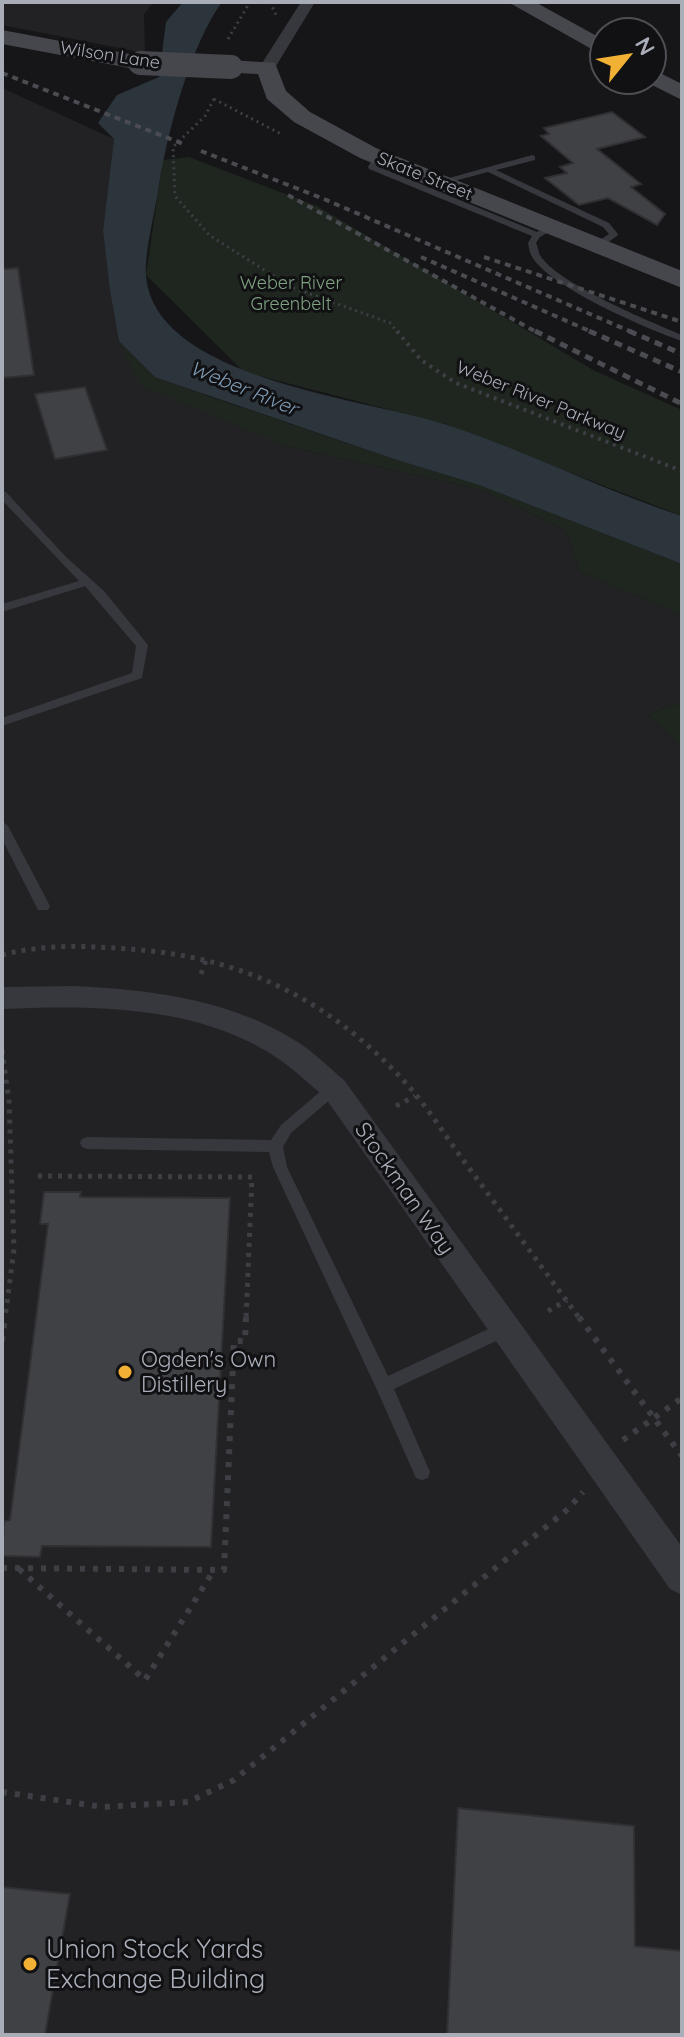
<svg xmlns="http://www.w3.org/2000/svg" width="684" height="2037" viewBox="0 0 684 2037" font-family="Quicksand,sans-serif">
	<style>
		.built { fill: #222225 }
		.green { fill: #1e261f }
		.water { fill: #2c353c }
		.building { fill: #404145; stroke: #303034; stroke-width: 2 }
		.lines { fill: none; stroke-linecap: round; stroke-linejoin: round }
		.path-far3 { stroke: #3d3f44; stroke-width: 3; stroke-dasharray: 2 4; stroke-linecap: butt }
		.path-far2 { stroke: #3d3f44; stroke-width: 4; stroke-dasharray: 3 5; stroke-linecap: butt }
		.path-far1 { stroke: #3d3f44; stroke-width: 5; stroke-dasharray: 4 6; stroke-linecap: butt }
		.path { stroke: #3d3f44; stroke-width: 6; stroke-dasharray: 5 8; stroke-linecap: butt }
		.lane { fill: #37383d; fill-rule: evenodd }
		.street { fill: #37383d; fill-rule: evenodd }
		.secondary { fill: #45474d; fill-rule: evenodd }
		.rail-far1 { stroke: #4a4c52; stroke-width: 4; stroke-dasharray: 6 5; stroke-linecap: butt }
		.rail { stroke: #4a4c52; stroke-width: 5; stroke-dasharray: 8 6; stroke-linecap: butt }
		.secondary-bridge { stroke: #45474d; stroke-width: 24 }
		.poi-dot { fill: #f2b134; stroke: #111113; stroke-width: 3 }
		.labels { text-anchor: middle; stroke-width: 6; stroke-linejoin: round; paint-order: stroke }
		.far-street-label { font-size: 18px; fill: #a8adb8; stroke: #111113 }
		.far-park-label { font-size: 18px; fill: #7fa381; stroke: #111113 }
		.far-water-label { font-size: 20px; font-style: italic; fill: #7f9bb3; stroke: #111113 }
		.street-label { font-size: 22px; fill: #a8adb8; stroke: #111113 }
		.poi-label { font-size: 22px; fill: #a8adb8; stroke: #111113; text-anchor: start }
		.near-poi-label { font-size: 26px; fill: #a8adb8; stroke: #111113; text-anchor: start }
	</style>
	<rect width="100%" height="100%" fill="#161618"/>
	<!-- built -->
	<path class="built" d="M2 2H154L144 14 145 53 2 25Z
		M2 88 114 139 103 230 119 341 286 446 479 489 566 530 580 572 682 615V702L648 715 682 748V2035H2Z"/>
	<!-- green -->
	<path class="green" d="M189 157 317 206 595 371 682 410V516L445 424 244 372 146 275 163 160Z
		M119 341 155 378 397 460 479 485 682 564V615L580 572 566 530 479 489 286 446 140 385Z
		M682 702V748L648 715Z"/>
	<!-- water -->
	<path class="water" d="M183 2H222C191 44 167 133 159 185 156 209 144 252 146 275 153 379 367 399 444 424 525 450 601 490 682 516V564L479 485 397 460 155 377 119 341 110 290 103 230 114 139 98 123 117 95 159 77 166 22Z"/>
	<!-- building -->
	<path class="building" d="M612 112 645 137 597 149 641 184 631 187 665 214 657 225 608 198 579 205 545 178 567 173 560 167 573 163 541 136 549 134 544 128Z
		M18 268 34 375 2 378V269Z
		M85 387 107 450 55 459 35 394Z
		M44 1192H81L80 1197 230 1198 211 1547 42 1546 40 1557 2 1556 4 1521 10 1520 48 1224H40Z
		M458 1808 634 1826 635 1946 682 1951V2035H447Z
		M2 1887 70 1894 45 2035H2Z"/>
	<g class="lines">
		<!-- path-far3 -->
		<path class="path-far3" d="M270 2 276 15
			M228 39 250 2
			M214 99 205 116 173 147 175 196 209 235 291 287 390 323 398 333
			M214 99 283 135"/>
		<!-- path-far2 -->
		<path class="path-far2" d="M397 331 421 360 456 383 682 471"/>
		<!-- path-far1 -->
		<path class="path-far1" d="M2 955C47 943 94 946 140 950 247 959 331 1002 404 1081 428 1107 447 1139 469 1168 506 1218 543 1269 580 1319
			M201 974 206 960
			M2 1050 9 1101 14 1249 5 1319
			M396 1106 415 1096
			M38 1176 252 1177 246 1319
			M548 1311 567 1300"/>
		<!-- path -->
		<path class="path" d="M579 1317 682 1456
			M2 1341 5 1317
			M623 1440 682 1398
			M2 1568 224 1570 234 1341H245L246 1317
			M19 1569 145 1680 214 1570
			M2 1792 103 1807 188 1802 234 1780 568 1509 583 1492"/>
		<!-- lane -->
		<path class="lane" d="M375 155 382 157 377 166 537 232 548 225H554V229L540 237 536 243C537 244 539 254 540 255 556 283 651 322 682 335V341C649 330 545 285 531 255 529 251 529 247 528 243L532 236 369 169 368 167Z
			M532 155 535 156V160L496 170 609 223 618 234 617 236 600 248H594V244L609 234 603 227 488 172 439 185 435 182Z
			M2 491 6 492 66 557 104 591 148 645 142 678 2 726V718L132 673 136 646 85 586 2 612V604L79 581 2 500Z
			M2 821 8 826 50 906 48 910H38L36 906 2 839Z
			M334 1082 339 1084 341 1088 339 1092 291 1133 283 1147 287 1167 388 1376 499 1324 505 1322 511 1324 513 1329 511 1334 394 1389 430 1472 428 1478 422 1480 416 1478 377 1390 273 1167 269 1152 87 1149 82 1147 80 1143 82 1139 87 1137 271 1140 281 1125 329 1084Z"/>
		<!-- street -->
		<path class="street" d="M301 2H315L273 71H261L259 68Z
			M73 986C146 989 227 999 291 1038 311 1049 327 1066 344 1080L682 1547V1595L670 1589 324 1096C306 1082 291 1066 271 1054 193 1005 91 1005 2 1009V987Z"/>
		<!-- secondary -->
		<path class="secondary" d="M508 2H535L604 40V56Z
			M2 30 140 56 151 63 140 70 2 44Z
			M231 60 275 63 286 91 310 112 376 148 682 271V288L360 158 294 122 267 99 258 74 223 72 220 67Z
			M652 69 682 84V100L644 81 652 80Z"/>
		<!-- rail-far1 -->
		<path class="rail-far1" d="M2 73 186 145
			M201 151 324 199 634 333
			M288 195 538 333
			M421 257 594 333
			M484 257 682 322"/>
		<!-- rail -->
		<path class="rail" d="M535 331 682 404
			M589 331 682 372
			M629 331 682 354"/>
		<!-- secondary-bridge -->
		<path class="secondary-bridge" d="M140 63 231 67"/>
	</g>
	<!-- markers -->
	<g class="poi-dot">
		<circle cx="125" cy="1372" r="8"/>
		<circle cx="30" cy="1964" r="8"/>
	</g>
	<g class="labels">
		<!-- far-street labels -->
		<g class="far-street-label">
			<text transform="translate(110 55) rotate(9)" y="6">Wilson Lane</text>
			<text transform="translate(425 176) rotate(22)" y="6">Skate Street</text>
			<text transform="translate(541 400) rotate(22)" y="6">Weber River Parkway</text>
		</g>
		<!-- far-park labels -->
		<g class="far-park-label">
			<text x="291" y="289">Weber River<tspan x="291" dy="21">Greenbelt</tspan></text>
		</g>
		<!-- far-water labels -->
		<g class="far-water-label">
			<text transform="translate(244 388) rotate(22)" y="7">Weber River</text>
		</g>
		<!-- street labels -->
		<g class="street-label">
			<text transform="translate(405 1188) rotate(55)" y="8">Stockman Way</text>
		</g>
		<!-- poi labels -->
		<g class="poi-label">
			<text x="141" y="1367">Ogden's Own<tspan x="141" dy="25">Distillery</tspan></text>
		</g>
		<!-- near-poi labels -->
		<g class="near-poi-label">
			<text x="46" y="1958">Union Stock Yards<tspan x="46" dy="30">Exchange Building</tspan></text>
		</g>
	</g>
	<!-- border -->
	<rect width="684" height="2037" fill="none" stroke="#a8adb8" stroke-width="8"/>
	<!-- north arrow -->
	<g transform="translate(628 56) rotate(60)"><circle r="38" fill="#111113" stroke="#4d4f55" stroke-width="2"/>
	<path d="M0-6L14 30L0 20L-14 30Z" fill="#f2b134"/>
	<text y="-12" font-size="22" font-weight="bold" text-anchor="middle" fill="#a8adb8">N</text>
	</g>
</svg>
